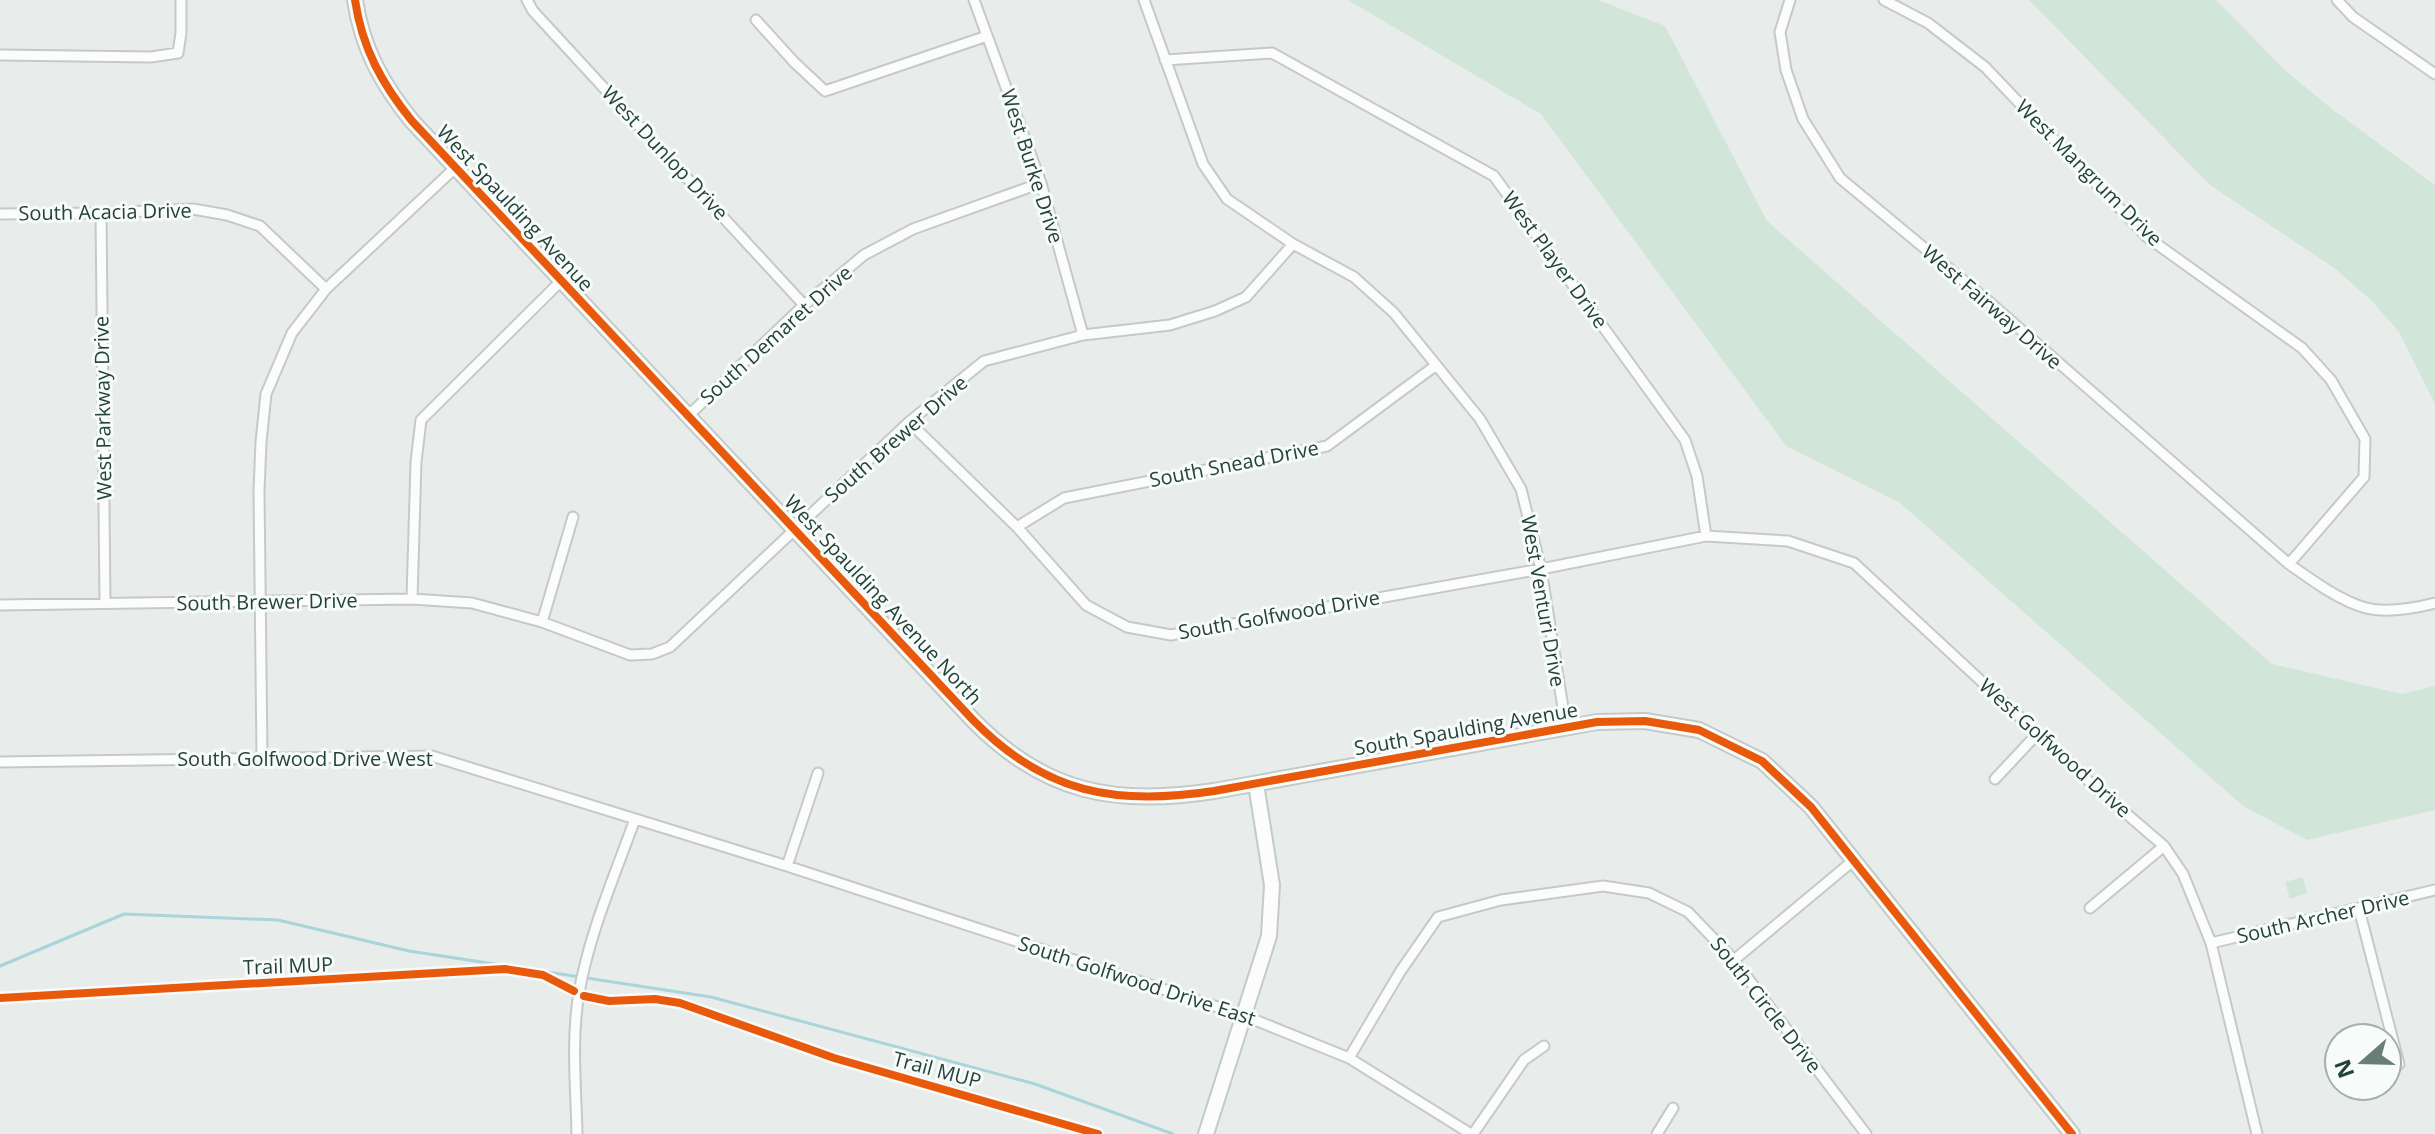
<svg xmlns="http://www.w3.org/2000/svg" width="2435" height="1134" viewBox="0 0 2435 1134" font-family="'Open Sans',sans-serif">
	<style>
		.grass { fill: #d1e6d8 }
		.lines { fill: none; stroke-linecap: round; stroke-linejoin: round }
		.stream { stroke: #a9d4db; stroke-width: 3 }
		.street-casing { stroke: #c5cac8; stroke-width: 13 }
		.secondary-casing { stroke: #c3cbc8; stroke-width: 18 }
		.street { stroke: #fcfcfc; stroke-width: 9 }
		.secondary { stroke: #fcfcfc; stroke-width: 14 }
		.cycleway-casing { stroke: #f7fbf9; stroke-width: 13 }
		.cycleway { stroke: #e8590c; stroke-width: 8 }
		.labels { text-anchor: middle; stroke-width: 6; stroke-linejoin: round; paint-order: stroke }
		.street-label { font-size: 20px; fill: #24423a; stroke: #f7fbf9 }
	</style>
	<rect width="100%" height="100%" fill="#e8edeb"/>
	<!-- grass -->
	<path class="grass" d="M1348 0H1598L1665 26 1767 221 2272 664 2402 694 2435 686V810L2307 840 2243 806 1899 502 1786 446 1541 114Z
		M2029 0H2216L2287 72 2332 109 2435 185V404L2399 332 2372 301 2333 267 2210 185Z
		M2303 877 2307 893 2290 899 2285 882Z"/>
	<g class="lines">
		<!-- stream -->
		<path class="stream" d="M0 966 124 914 278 920 409 951 711 997 1035 1084 1173 1134"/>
		<!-- street casing -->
		<g class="street-casing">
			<path id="street" d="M527 0 533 11 804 305
				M974 0 1041 183 1083 335
				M1144 0 1203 164 1227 199 1293 244 1354 277 1394 313 1480 419 1521 489 1541 569 1566 727
				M1790 0 1780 32 1786 70 1803 119 1840 178 1988 301 2289 564C2310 579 2340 601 2366 608 2386 613 2415 608 2435 603
				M1884 0 1928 23 1985 67 2147 237 2302 348 2331 380 2365 439 2364 477 2289 564
				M2337 0 2353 17 2435 74
				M756 20 794 62 825 91 987 36
				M0 55 151 57 178 53 181 33V0
				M1165 60 1272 53 1494 176 1685 440 1697 476 1706 536
				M101 213 105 603
				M0 214 101 213 193 209 227 215 260 226 326 289
				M688 416 804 305 864 255 913 229 1041 183
				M909 422 1017 527 1086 605 1127 627 1171 635 1541 569 1706 536 1788 541 1854 563 2093 785 2164 846 2183 874 2211 943 2257 1134
				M1017 527 1064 498 1327 446 1435 366
				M412 599 416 462 421 420 562 280
				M0 605 412 599 472 603 542 622 630 655 652 654 670 647 909 422 984 361 1083 335 1170 325 1215 311 1246 297 1293 244
				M542 622 573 517
				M262 757 259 491 261 442 266 394 292 333 326 289 455 168
				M0 762 432 756 787 866 1245 1016 1349 1058 1471 1134
				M1995 779 2038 733
				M787 866 818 773
				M2090 908 2164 846
				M2359 909 2399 1064
				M2211 943 2435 890
				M1734 960 1854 860
				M1349 1058 1400 972 1438 917 1501 900 1603 886 1649 893 1688 912 1734 960 1866 1134
				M577 1134C576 1088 571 1039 579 993 589 934 615 875 635 819
				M1473 1134 1524 1060 1544 1046
				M1657 1134 1673 1108"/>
		</g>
		<!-- secondary casing -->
		<g class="secondary-casing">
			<path id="secondary" d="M355 0C362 48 382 84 412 121L973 720C1045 794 1116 806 1214 791L1597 722 1645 721 1699 730 1762 761 1811 807 2072 1134
				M1206 1134 1269 936 1272 885 1256 784"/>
		</g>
		<!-- street -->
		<use href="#street" class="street"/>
		<!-- secondary -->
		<use href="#secondary" class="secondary"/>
		<!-- cycleway casing -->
		<g class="cycleway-casing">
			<path id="cycleway" d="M355 0C362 48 382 84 412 121L973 720C1045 794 1116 806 1214 791L1597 722 1645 721 1699 730 1762 761 1811 807 2072 1134
				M584 996 609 1001 655 999 680 1003 834 1058 1098 1134
				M0 998 505 969 543 975 574 991"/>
		</g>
		<!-- cycleway -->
		<use href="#cycleway" class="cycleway"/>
	</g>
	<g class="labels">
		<!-- street labels -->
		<g class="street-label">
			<text transform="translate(665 153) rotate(47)" y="7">West Dunlop Drive</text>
			<text transform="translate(1032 166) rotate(72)" y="7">West Burke Drive</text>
			<text transform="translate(2089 173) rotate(45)" y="7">West Mangrum Drive</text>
			<text transform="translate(515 208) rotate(47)" y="7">West Spaulding Avenue</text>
			<text transform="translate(105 212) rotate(-1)" y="7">South Acacia Drive</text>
			<text transform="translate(1555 260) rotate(54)" y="7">West Player Drive</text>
			<text transform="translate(1992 307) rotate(41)" y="7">West Fairway Drive</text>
			<text transform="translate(776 335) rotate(-42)" y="7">South Demaret Drive</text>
			<text transform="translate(103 408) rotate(-91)" y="7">West Parkway Drive</text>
			<text transform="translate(896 439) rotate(-41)" y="7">South Brewer Drive</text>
			<text transform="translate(1234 464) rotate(-11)" y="7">South Snead Drive</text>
			<text transform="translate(883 600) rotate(47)" y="7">West Spaulding Avenue North</text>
			<text transform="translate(1543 601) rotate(80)" y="7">West Venturi Drive</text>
			<text transform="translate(267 602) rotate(-1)" y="7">South Brewer Drive</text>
			<text transform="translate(1279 615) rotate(-10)" y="7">South Golfwood Drive</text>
			<text transform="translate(1466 729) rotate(-10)" y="7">South Spaulding Avenue</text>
			<text transform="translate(2055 748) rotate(42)" y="7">West Golfwood Drive</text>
			<text x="305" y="766">South Golfwood Drive West</text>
			<text transform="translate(2323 917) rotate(-13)" y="7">South Archer Drive</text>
			<text transform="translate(288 966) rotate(-2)" y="7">Trail MUP</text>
			<text transform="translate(1137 981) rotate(18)" y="7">South Golfwood Drive East</text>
			<text transform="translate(1766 1005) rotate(52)" y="7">South Circle Drive</text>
			<text transform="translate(937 1070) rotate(15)" y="7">Trail MUP</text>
		</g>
	</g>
	<!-- north arrow -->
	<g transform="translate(2363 1062) rotate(250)"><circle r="38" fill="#f7fbf9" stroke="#a3b1ad" stroke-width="2"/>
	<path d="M0-6L14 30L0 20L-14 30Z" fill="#697e78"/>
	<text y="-12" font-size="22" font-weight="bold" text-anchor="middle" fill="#24423a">N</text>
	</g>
</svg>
